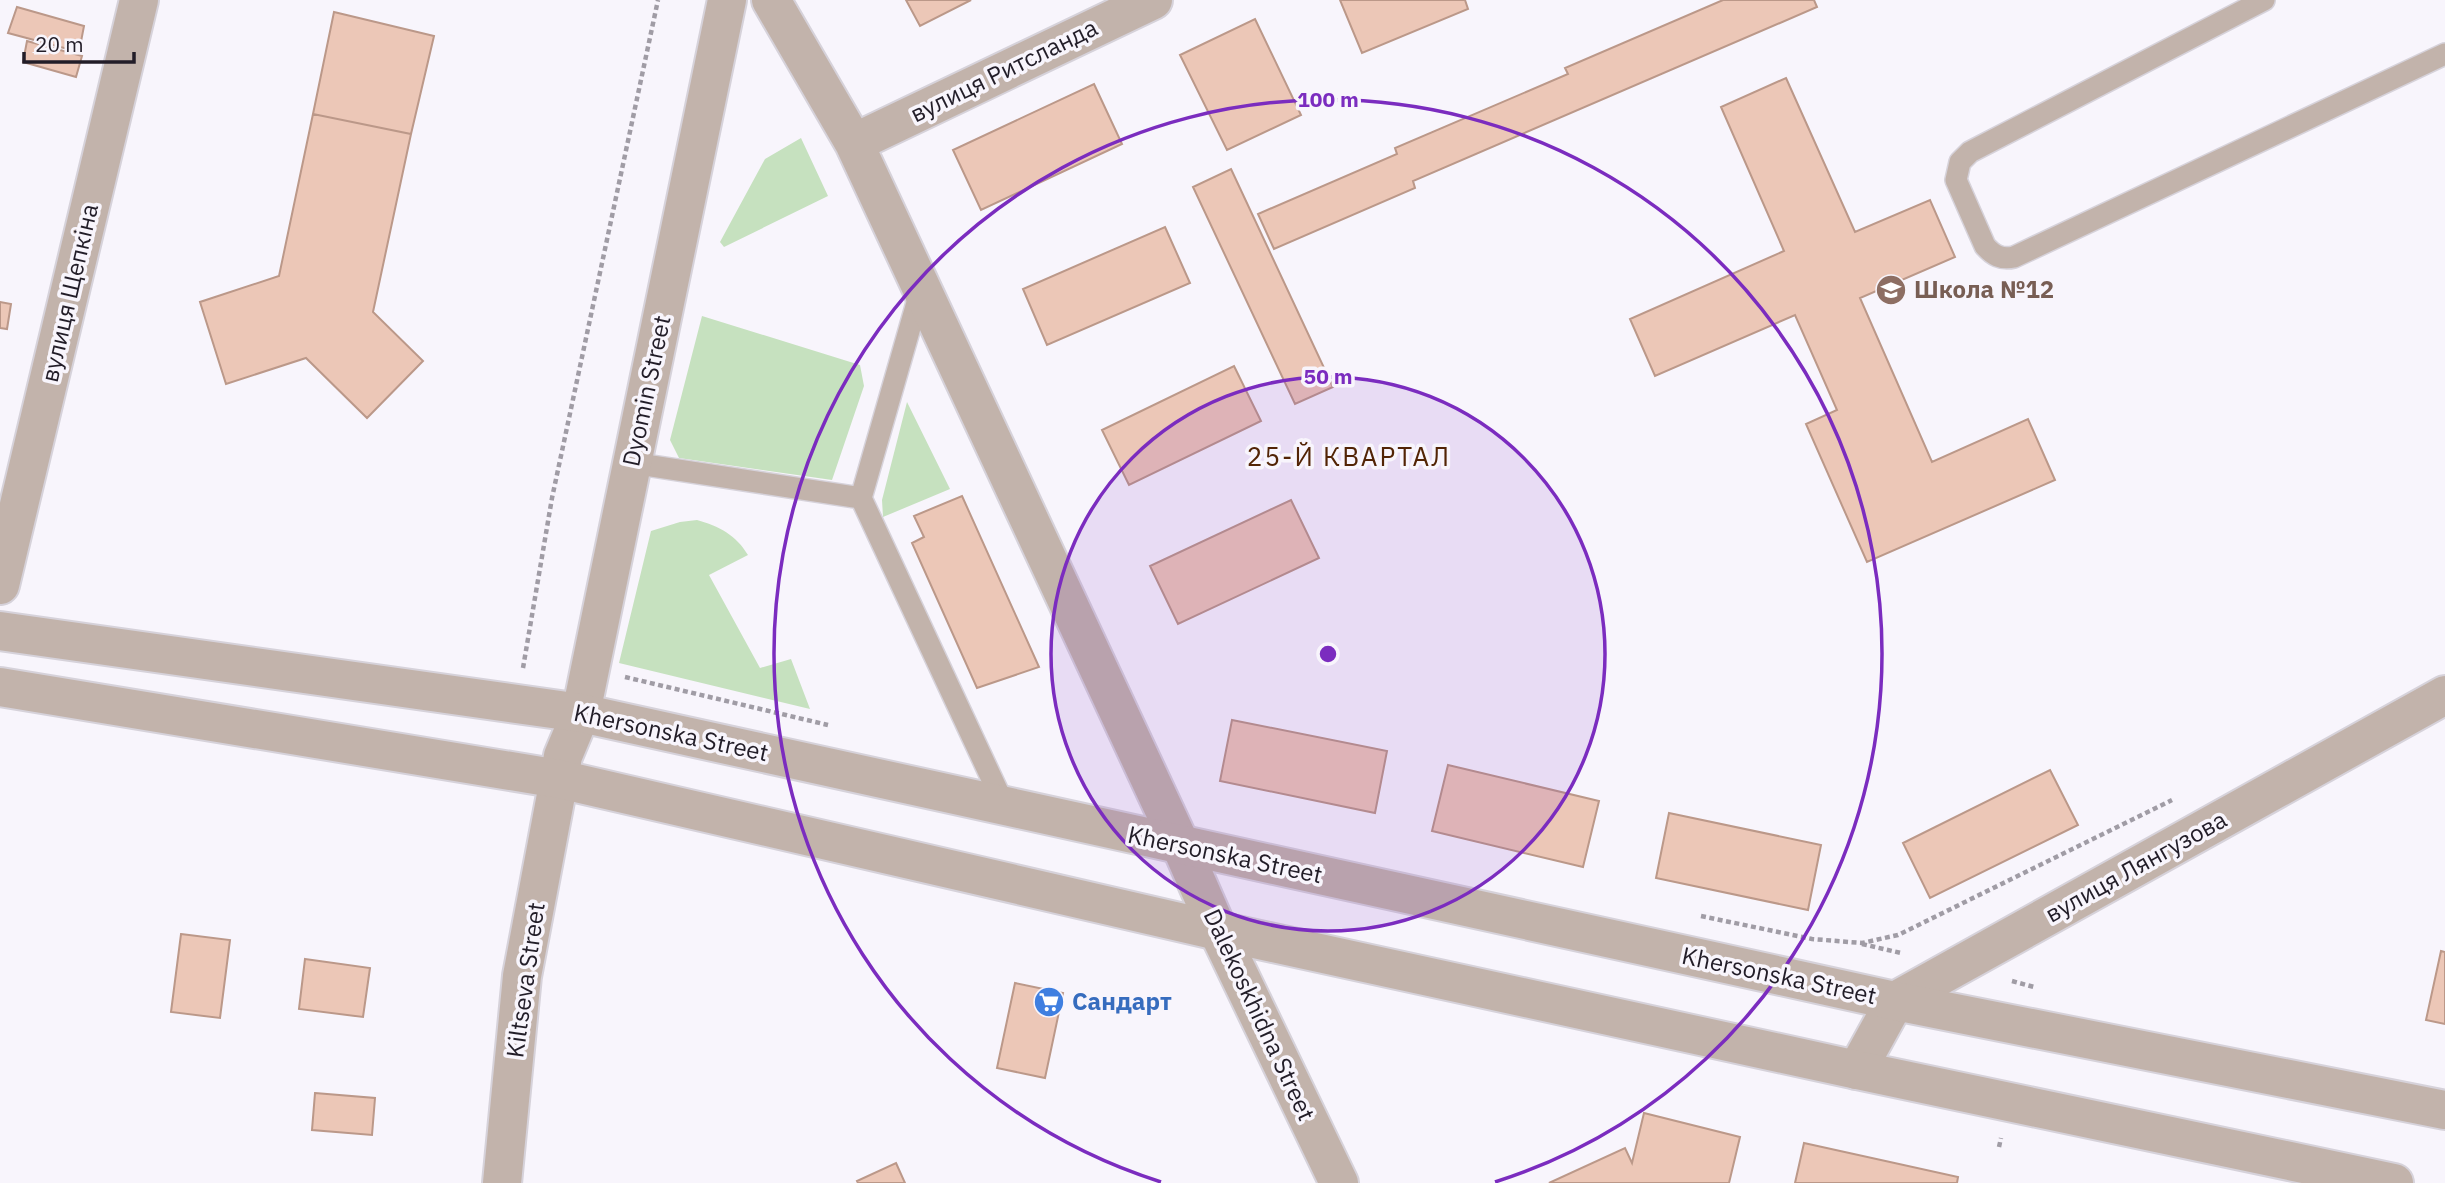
<svg xmlns="http://www.w3.org/2000/svg" width="2445" height="1183" viewBox="0 0 2445 1183" font-family="'IBM Plex Sans',sans-serif">
	<style>
		.green { fill: #c6e1bf }
		.building { fill: #ecc7b7; stroke: #bb9889; stroke-width: 2 }
		.lines { fill: none; stroke-linecap: round; stroke-linejoin: round }
		.service-casing { stroke: #d6d2da; stroke-width: 24 }
		.minor-casing { stroke: #d6d2da; stroke-width: 42 }
		.tertiary-casing { stroke: #d6d2da; stroke-width: 42 }
		.path { stroke: #a09ca5; stroke-width: 4.5; stroke-dasharray: 5 3.5; stroke-linecap: butt }
		.service { stroke: #c2b3ab; stroke-width: 21 }
		.minor { stroke: #c2b3ab; stroke-width: 38 }
		.tertiary { stroke: #c2b3ab; stroke-width: 38 }
		.ring { fill: none; stroke: #7b2cbf; stroke-width: 3.5 }
		.labels { text-anchor: middle; stroke-width: 7; stroke-linejoin: round; paint-order: stroke }
		.street-label { font-size: 24px; fill: #221d28; stroke: #f8f5fc }
		.education-label { font-size: 24px; font-weight: bold; fill: #785e54; stroke: #f8f5fc; text-anchor: start }
		.shop-label { font-size: 24px; font-weight: bold; fill: #366cbe; stroke: #f8f5fc; text-anchor: start }
		.neighbourhood-label { font-size: 26px; letter-spacing: 2px; fill: #522405; stroke: #f8f5fc }
		.centre { fill: #7b2cbf; stroke: #f8f5fc; stroke-width: 3.5 }
		.ring-label { font-size: 21px; text-anchor: middle; font-weight: bold; fill: #7b2cbf; stroke: #f8f5fc; stroke-width: 7; stroke-linejoin: round; paint-order: stroke }
	</style>
	<rect width="100%" height="100%" fill="#f8f5fc"/>
	<!-- green -->
	<path class="green" d="M801 138 828 196 724 247 720 242 765 159Z
		M702 316 860 365 864 386 832 480 679 458 670 440Z
		M907 402 950 489 883 517 882 500Z
		M697 520C719 526 736 535 748 555L709 575 760 668 791 659 810 709 619 663 651 531 680 522Z"/>
	<!-- building -->
	<path class="building" d="M906 0H971L920 26Z
		M1340 0H1465L1468 9 1362 53Z
		M1723 0H1814L1817 7 1413 181 1415 188 1274 249 1258 214 1397 154 1395 148 1568 74 1565 68Z
		M17 7 84 26 79 52 8 33Z
		M334 12 434 36 411 134 313 114Z
		M1255 19 1301 115 1227 150 1180 55Z
		M27 41 82 56 76 77 23 62Z
		M1786 78 1855 232 1930 200 1955 257 1860 298 1932 462 2028 419 2055 480 1867 562 1806 424 1837 410 1795 315 1655 376 1630 319 1784 251 1721 107Z
		M1094 84 1122 144 981 210 953 150Z
		M313 114 411 134 373 312 423 361 367 418 306 358 226 384 200 302 279 276Z
		M1231 169 1333 387 1295 404 1193 187Z
		M1165 227 1190 283 1047 345 1023 289Z
		M0 302 11 304 7 329 0 328Z
		M1234 366 1261 421 1129 485 1102 430Z
		M962 496 1039 667 977 688 912 543 924 537 914 516Z
		M1291 500 1319 558 1178 624 1150 566Z
		M1232 720 1387 751 1375 813 1220 781Z
		M1448 765 1599 801 1583 867 1432 831Z
		M2050 770 2078 825 1930 898 1903 843Z
		M1669 813 1821 845 1808 910 1656 878Z
		M181 934 230 940 220 1018 171 1012Z
		M2441 951 2445 952V1024L2426 1020Z
		M305 959 370 968 363 1017 299 1009Z
		M1015 983 1063 993 1045 1078 997 1068Z
		M315 1093 375 1098 372 1135 312 1130Z
		M1644 1113 1740 1137 1729 1183H1549L1625 1148 1632 1163Z
		M1804 1143 1958 1177 1957 1183H1795Z
		M896 1163 905 1183H858L857 1181Z"/>
	<g class="lines">
		<!-- service casing -->
		<g class="service-casing">
			<path id="service" d="M2264 0 1970 152 1960 162 1956 180 1985 246C1993 255 2001 260 2014 257L2445 54
				M921 289 861 498 1005 807
				M632 463 861 498"/>
		</g>
		<!-- minor casing -->
		<g class="minor-casing">
			<path id="minor" d="M771 0 854 143 1181 846 1218 931 1339 1183
				M854 143 1153 0
				M0 585 139 0
				M1857 1070 1895 1001 2445 695
				M502 1183 522 976 559 779 563 756 581 713 727 0"/>
		</g>
		<!-- tertiary casing -->
		<g class="tertiary-casing">
			<path id="tertiary" d="M0 631 581 713 1895 1001 2445 1110
				M0 687 559 779 1218 931 1857 1070 2394 1183"/>
		</g>
		<!-- path -->
		<path class="path" d="M523 668 552 498 658 0
			M625 677 828 725
			M1701 916 1812 939 1862 943 1898 935 2172 800
			M1862 944 1901 953
			M2012 981 2034 987
			M1999 1147 2001 1138"/>
		<!-- service -->
		<use href="#service" class="service"/>
		<!-- minor -->
		<use href="#minor" class="minor"/>
		<!-- tertiary -->
		<use href="#tertiary" class="tertiary"/>
	</g>
	<!-- distance rings -->
	<circle cx="1328" cy="654" r="277" fill="#7b2cbf" fill-opacity=".12"/>
	<g class="ring">
		<circle cx="1328" cy="654" r="277"/>
		<path d="M1161 1182A554 554 0 1 1 1495 1182"/>
	</g>
	<!-- icons -->
	<defs>
		<g id="school-disc" transform="scale(1.575)"><circle r="9.5" fill="#8d6e63" stroke="#f8f5fc"/><path d="M0-5L7-2L0 1L-7-2ZM-4 1L0 2.5L4 1V4Q0 6-4 4Z" fill="#fff"/></g>
		<g id="supermarket-disc" transform="scale(1.575)"><circle r="9.5" fill="#3f7fe0" stroke="#f8f5fc"/><path d="M-6-5.5h2.5l.6 2H6L4.5 2H-2.5L-4.4-4H-6ZM-1.5 3.2a1.3 1.3 0 1 0 .1 0ZM3 3.2a1.3 1.3 0 1 0 .1 0Z" fill="#fff"/></g>
	</defs>
	<g fill-rule="evenodd">
		<use href="#school-disc" x="1891" y="290"/>
		<use href="#supermarket-disc" x="1049" y="1002"/>
	</g>
	<g class="labels">
		<!-- street labels -->
		<g class="street-label">
			<text transform="translate(1004 71) rotate(-26)" y="8">вулиця Ритсланда</text>
			<text transform="translate(70 293) rotate(-77)" y="8">вулиця Щепкіна</text>
			<text transform="translate(647 391) rotate(-78)" y="8">Dyomin Street</text>
			<text transform="translate(671 733) rotate(12)" y="8">Khersonska Street</text>
			<text transform="translate(1225 855) rotate(12)" y="8">Khersonska Street</text>
			<text transform="translate(2136 867) rotate(-29)" y="8">вулиця Лянгузова</text>
			<text transform="translate(1779 976) rotate(12)" y="8">Khersonska Street</text>
			<text transform="translate(526 980) rotate(-82)" y="8">Kiltseva Street</text>
			<text transform="translate(1259 1015) rotate(65)" y="8">Dalekoskhidna Street</text>
		</g>
		<!-- education labels -->
		<g class="education-label">
			<text x="1914" y="298">Школа №12</text>
		</g>
		<!-- shop labels -->
		<g class="shop-label">
			<text x="1072" y="1010">Сандарт</text>
		</g>
		<!-- neighbourhood labels -->
		<g class="neighbourhood-label">
			<text x="1349" y="466">25-Й КВАРТАЛ</text>
		</g>
	</g>
	<circle cx="1328" cy="654" r="10" class="centre"/>
	<g class="ring-label">
		<text x="1328" y="107">100 m</text>
		<text x="1328" y="384">50 m</text>
	</g>
	<!-- scale -->
	<path d="M24 52v10h110v-10" fill="none" stroke="#221d28" stroke-width="3.5"/>
	<text x="35" y="52" font-size="21" fill="#221d28" stroke="#f8f5fc" stroke-width="5" paint-order="stroke">20 m</text>
</svg>
